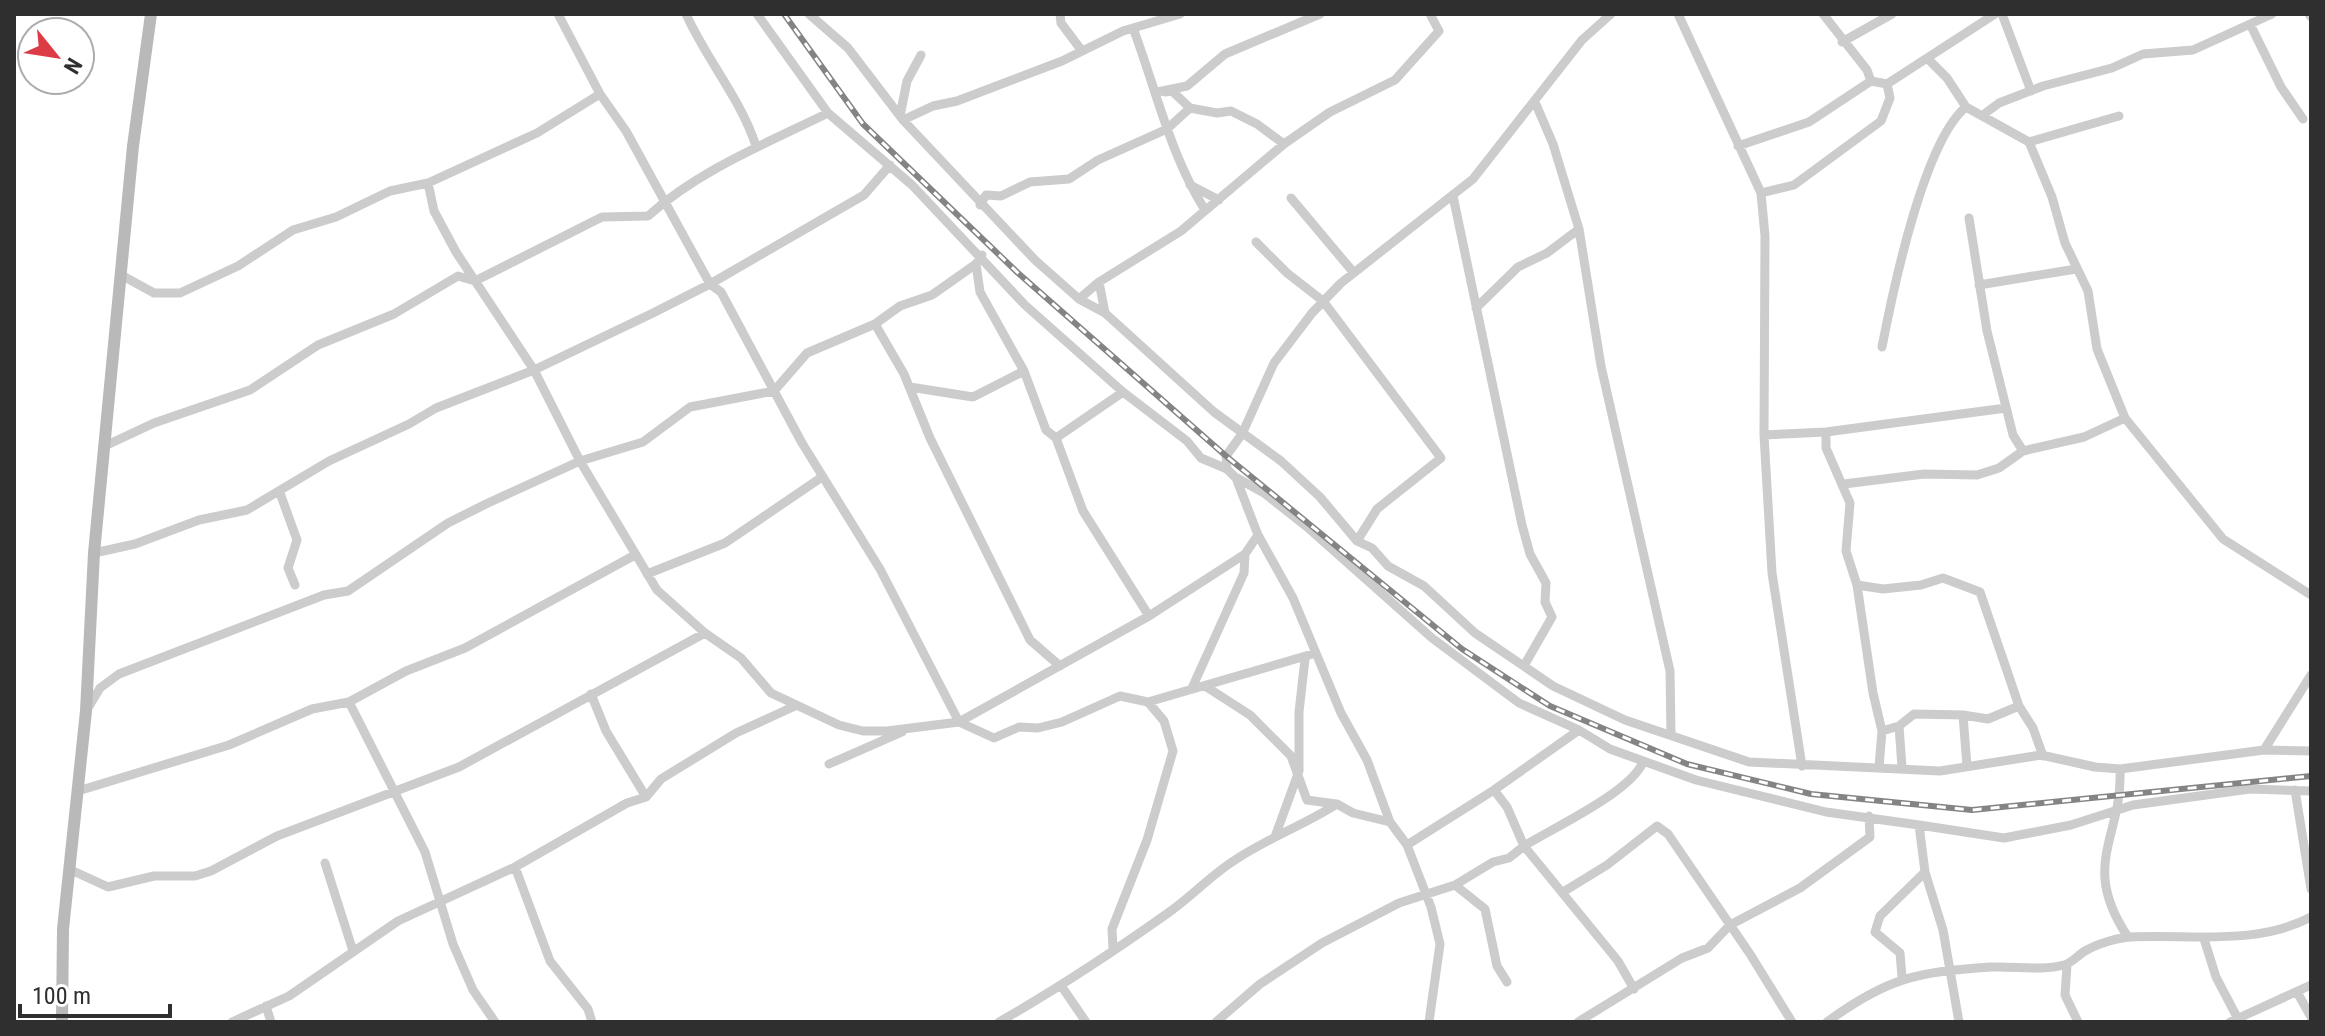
<svg xmlns="http://www.w3.org/2000/svg" width="2325" height="1036" viewBox="0 0 2325 1036" font-family="'Roboto Condensed',sans-serif">
	<style>
		.lines { fill: none; stroke-linecap: round; stroke-linejoin: round }
		.street { stroke: #ccc; stroke-width: 9 }
		.secondary { stroke: #b9b9b9; stroke-width: 12 }
		.rail-casing { stroke: #848484; stroke-width: 6 }
		.rail { stroke: #fff; stroke-width: 3; stroke-dasharray: 9; stroke-linecap: butt }
	</style>
	<rect width="100%" height="100%" fill="#fff"/>
	<g class="lines">
		<!-- street -->
		<path class="street" d="M558 14 600 94 626 131 710 284 721 292 802 443 880 569 959 722 994 738 1019 727 1038 728 1062 722 1120 696 1148 702 1316 653
			M686 14C706 59 741 99 756 146
			M757 14 828 113 912 185 1025 305 1123 392 1187 441 1201 458 1227 469
			M809 14 848 48 903 120 1035 260 1079 299 1105 313 1214 412 1281 461 1320 497 1357 541 1372 548 1388 566 1424 586 1475 633 1553 686 1625 720 1749 762 1940 771 2041 755 2095 767 2120 769 2264 750 2311 751
			M1060 14 1061 23 1082 51
			M1678 14 1761 193 1765 236 1764 435 1772 573 1802 766
			M1823 14 1867 70 1871 81 1887 84 1995 14
			M2002 14 2031 91
			M2309 14 2311 17
			M2251 26 2281 87 2303 119
			M1133 28C1156 89 1170 155 1205 210
			M1842 42 1892 14
			M1157 92 1187 86 1225 54 1320 14
			M1165 92 1172 91 1190 108 1217 113 1231 111 1257 124 1284 144
			M1535 102 1553 144 1579 229 1601 366 1670 671 1671 733
			M1966 107 2029 142 2052 197 2065 243 2088 291 2097 349 2125 418 2223 539 2311 595
			M1983 115 1999 103 2043 86 2112 68 2143 54 2193 50 2272 14
			M900 116 907 81 921 55
			M903 120 933 106 957 101 1062 61 1123 31 1180 14
			M2029 142 2119 116
			M1738 146 1809 122 1871 81
			M428 183 434 211 456 252 534 370 580 461 657 590 705 633 741 658 771 693 839 725 863 731H887L959 722 1149 616 1245 554 1258 535
			M1190 185 1219 200
			M1761 193 1794 185 1881 121 1890 98 1887 84
			M1453 196 1522 525 1530 554 1546 583 1545 602 1552 617 1525 664
			M1291 198 1354 273
			M980 205 986 195 1001 196 1030 182 1069 179 1098 160 1167 129 1190 108
			M1969 218 1987 331 2013 435 2023 451
			M1256 242 1287 273 1323 301 1441 458 1377 509 1357 541
			M976 264 980 292 1024 371 1046 430 1056 438 1123 392
			M123 276 154 293H180L238 266 293 230 336 217 390 191 428 183 537 133 600 94
			M1099 282 1105 313
			M1979 285 2076 269
			M1079 299 1099 282 1181 231 1284 144 1330 112 1395 80 1439 31 1430 14
			M1476 308 1518 267 1547 253 1579 229
			M875 324 904 374 930 438 1030 640 1060 666
			M1882 347C1893 290 1924 141 1966 107L1947 78 1928 59
			M910 387 973 397 1024 371
			M1826 432V448L1850 503 1846 551 1857 585 1873 693 1882 731 1879 767
			M1764 435 1826 432 2006 408
			M1056 438 1083 511 1149 616
			M107 445 154 423 250 390 318 345 394 314 458 276 475 281 602 217 648 216C699 170 767 143 828 113
			M1237 478 1264 493 1307 527 1432 638 1519 703 1579 730 1610 749 1696 780 1826 812 1919 825 1925 872 1943 930 1959 1022
			M1844 484 1924 474 1977 475 1999 468 2023 451 2084 437 2125 418
			M280 493 297 540 288 568 295 585
			M94 553 135 544 199 520 247 510 329 461 409 424 436 408 534 370 653 313 710 284 864 195 890 165
			M647 574 725 543 822 477
			M1857 585 1883 589 1921 585 1943 578 1980 592 2019 706 2033 728 2043 756
			M1205 686 1250 715 1291 756 1307 800 1336 804
			M1192 688 1244 573 1245 554
			M591 694 606 731 646 797
			M88 708 100 688 119 674 324 595 348 591 448 523 488 503 580 461 643 442 690 407 774 391 807 353 875 324 900 306 932 295 976 264 982 255
			M1899 726 1902 767
			M1882 731 1899 726 1914 714 1963 715
			M2264 750 2311 675
			M829 764 902 732
			M1967 766 1963 715 1988 719 2019 706
			M2120 769C2123 838 2079 864 2128 937
			M1494 790 1507 807 1524 846 1618 961 1634 989
			M2295 790 2311 889
			M78 791 229 745 312 709 349 702
			M1919 825 2004 838 2071 825 2133 805 2250 789 2311 791
			M1276 834 1299 771V712L1305 659
			M1407 845 1494 790 1579 730
			M325 863 353 951
			M515 867 550 961 588 1009 592 1022
			M71 870 108 887 154 876H195L211 871 277 836 459 767 705 633
			M1455 885 1485 909 1497 966 1507 982
			M1563 892 1607 865 1657 826 1668 834 1750 954 1792 1022
			M2204 939 2216 977 2238 1019
			M1113 949 1112 929 1147 840 1173 751 1164 721 1148 702
			M2067 965 2065 995 2078 1022
			M1902 977 1900 953 1875 932 1880 916 1925 872
			M1062 987 1086 1022
			M2297 992 2311 1017
			M266 1006 271 1022
			M232 1022 289 996 398 921 515 867 627 803 646 797 661 779 736 733 795 706
			M495 1022 473 990 453 944 425 852 349 702 406 671 465 648 635 555
			M999 1022C1057 989 1113 952 1168 913 1191 897 1211 875 1235 860 1268 838 1304 825 1337 804L1353 813 1390 822
			M1216 1022 1260 984 1322 943 1399 903 1455 885 1493 862 1509 858 1524 846C1553 828 1631 792 1643 762
			M1429 1022 1440 944 1431 907 1407 845 1390 822 1367 760 1341 713 1293 598 1258 535 1236 478 1227 469 1226 456 1242 434 1274 363 1312 313 1341 283 1473 179 1582 40 1611 14
			M1578 1022 1682 958 1708 948 1730 925 1800 888 1870 837 1869 816
			M1827 1022C1887 978 1916 972 1991 967 2015 966 2041 971 2064 965 2072 963 2078 955 2085 951 2097 944 2116 938 2131 937 2191 934 2256 946 2311 917
			M2230 1022 2311 985"/>
		<!-- secondary -->
		<path class="secondary" d="M62 1022 63 929 86 711 94 553 133 146 151 14"/>
		<!-- rail casing -->
		<g class="rail-casing">
			<path id="rail" d="M784 14 863 124 1018 273 1226 456 1462 649 1550 706 1687 764 1811 794 1972 810 2311 776"/>
		</g>
		<!-- rail -->
		<use href="#rail" class="rail"/>
	</g>
	<!-- border -->
	<rect width="2325" height="1036" fill="none" stroke="#2f2f2f" stroke-width="32"/>
	<!-- north arrow -->
	<g transform="translate(56 56) rotate(120)"><circle r="38" fill="#ffffff" stroke="#acacac" stroke-width="2"/>
	<path d="M0-6L14 30L0 20L-14 30Z" fill="#dc3c45"/>
	<text y="-12" font-size="22" font-weight="bold" text-anchor="middle" fill="#2f2f2f">N</text>
	</g>
	<!-- scale -->
	<path d="M20 1004v12h150v-12" fill="none" stroke="#2f2f2f" stroke-width="4"/>
	<text x="32" y="1004" font-size="24" fill="#2f2f2f" stroke="#ffffff" stroke-width="6" paint-order="stroke">100 m</text>
</svg>
